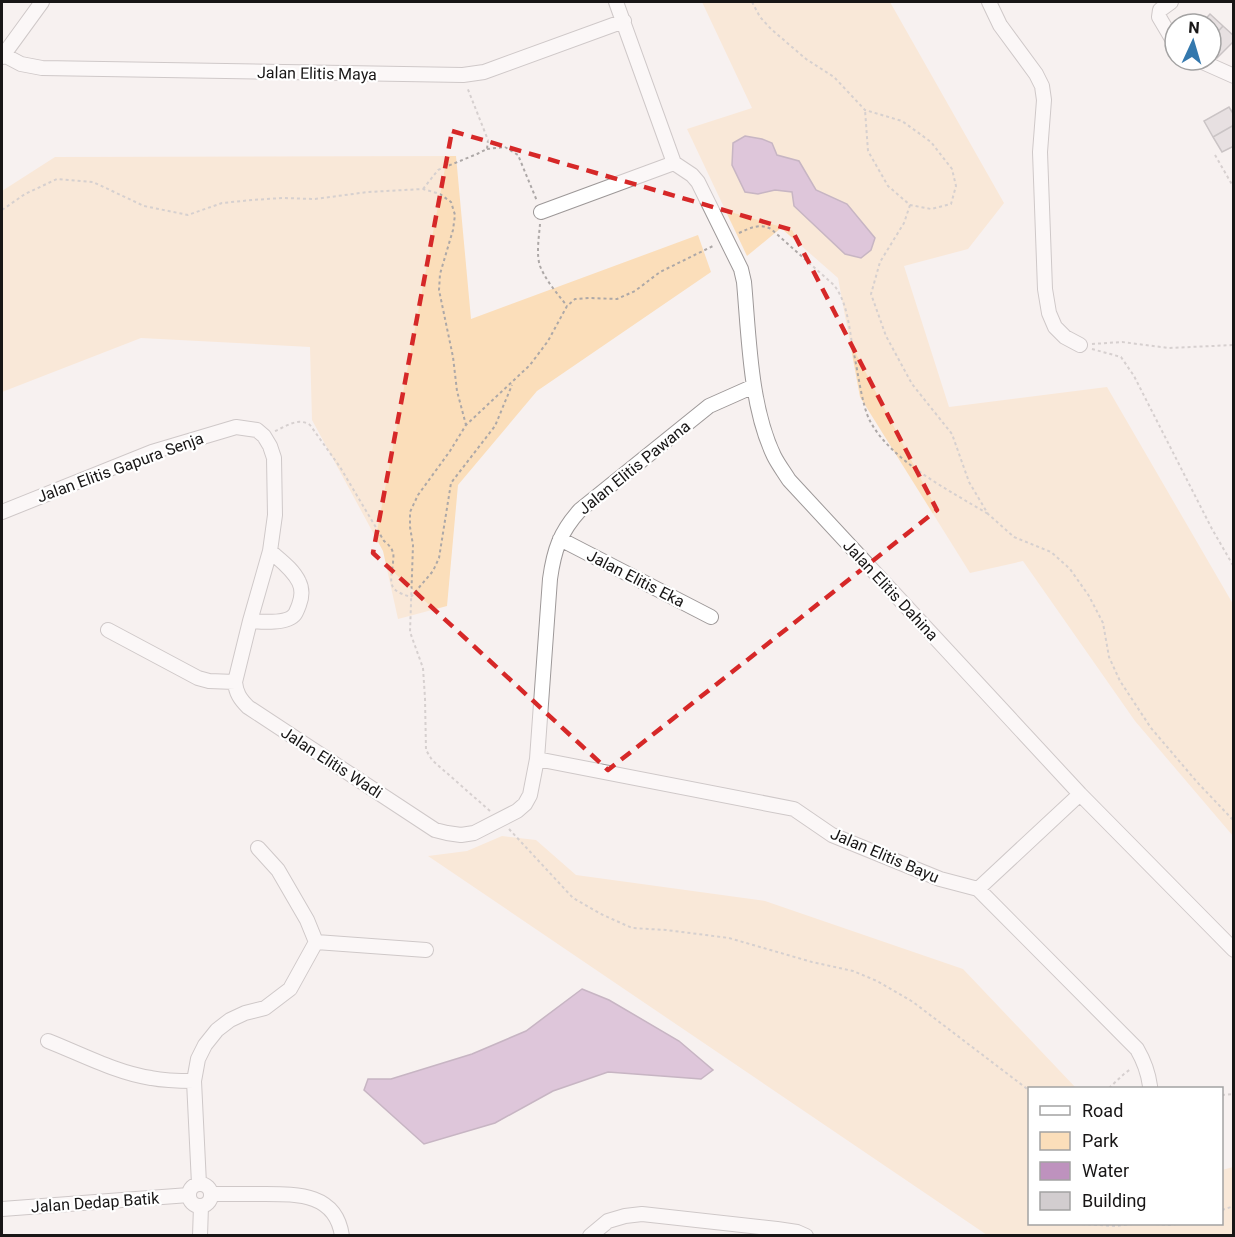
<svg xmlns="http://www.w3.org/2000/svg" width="1235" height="1237" viewBox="0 0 1235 1237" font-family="Roboto,sans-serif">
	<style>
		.green { fill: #fbdeba }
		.water { fill: #be92be; stroke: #8c6d8c; stroke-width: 1.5 }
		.building { fill: #d2cdcf; stroke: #938e90; stroke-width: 1.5 }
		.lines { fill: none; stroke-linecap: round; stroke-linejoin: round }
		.minor-casing { stroke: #9d9898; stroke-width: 16 }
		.path { stroke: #ada8a7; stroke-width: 2; stroke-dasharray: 3 3; stroke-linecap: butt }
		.minor { stroke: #fff; stroke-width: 14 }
		.marked { fill: none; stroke: #d62828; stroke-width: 4.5; stroke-dasharray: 12 8; stroke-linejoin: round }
		.labels { text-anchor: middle; stroke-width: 4.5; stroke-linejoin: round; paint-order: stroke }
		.street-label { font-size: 16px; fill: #181616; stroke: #fff }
	</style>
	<rect width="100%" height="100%" fill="#f7f1f0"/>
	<!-- green -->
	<path class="green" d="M702 2H890L1004 203 968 249 904 266 949 407 1107 387 1233 604V836L1135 721 1023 561 970 573 860 397 838 278 781 228 747 256 687 129 752 108Z
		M456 156 471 319 698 235 711 272 537 391 458 485 447 606 398 619 383 551 312 420 310 347 141 338 2 392V191L55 157Z
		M502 836 536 840 576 875 765 901 963 969 1076 1088H1030V1224H1222V1170L1233 1167V1235H987L428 856 467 851Z"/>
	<!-- water -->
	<path class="water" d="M745 136 762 139 772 143 777 155 799 161 816 190 847 204 875 238 871 250 861 258 845 254 794 206 792 192 775 190 758 194 745 192 732 165 733 143Z
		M582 989 609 1000 679 1041 713 1070 701 1079 608 1072 553 1091 495 1123 424 1144 364 1090 368 1079H391L472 1054 526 1031Z"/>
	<!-- building -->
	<path class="building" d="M1210 14 1223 26 1211 39V24H1201Z
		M1223 26 1234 36V41L1217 58 1211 52V39Z
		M1229 107 1234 115V125L1213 137 1204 121Z
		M1234 125V146L1222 152 1213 137Z"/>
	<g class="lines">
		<!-- minor casing -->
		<g class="minor-casing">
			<path id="minor" d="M616 2 674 163
				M989 2 1000 25 1036 74 1042 86 1044 100 1040 152 1045 289 1049 313 1055 327 1065 337 1080 345
				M1171 2 1160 10 1159 17 1175 44
				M4 55 21 64 42 68 463 75 484 72 624 21
				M2 57 42 2
				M1198 60 1234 76
				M674 163 692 175 698 182 741 269 744 282C749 337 750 406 774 456 778 464 784 472 789 480L1080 794 1234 950
				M541 212 674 163
				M2 512 152 452 236 427 257 430 264 436 270 446 274 458 275 515 270 551 250 621 235 682
				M560 539 711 617
				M250 621C262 622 288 624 295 614 296 613 299 605 299 605 302 597 303 590 299 582 293 569 280 560 270 551
				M108 630 198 678 209 681 235 682C236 693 240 699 248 707L435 830 447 833 461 835 474 833 517 811 525 804 530 795 537 759 550 579C554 550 560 532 580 510L709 406 754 386
				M537 759 794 809 832 835 940 879 978 889 1137 1049C1144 1061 1148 1071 1150 1086
				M258 848 278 870 307 920 316 942
				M978 889 1080 794
				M316 942 426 950
				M48 1041C81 1054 117 1073 151 1078 166 1081 180 1081 194 1081
				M189 1195a11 11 0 1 1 22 0a11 11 0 1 1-22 0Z
				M199 1184 194 1081 198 1059 205 1045 217 1030 230 1020 245 1013 265 1008 290 989 316 942
				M211 1194C229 1194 246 1194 263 1194 297 1194 336 1193 342 1236
				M2 1209 189 1195
				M200 1236 201 1206
				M590 1236 608 1221 625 1216 642 1214 777 1229 797 1232 806 1236"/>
		</g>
		<!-- path -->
		<path class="path" d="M752 2 760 17 771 29 806 59 834 77 865 110 902 121 931 142 952 169 956 186 951 204 931 209 910 205 888 186 868 151 865 110
			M487 149 505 147 518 155 537 201
			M1215 155 1234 188
			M423 189 438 170 477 154 487 149 488 140 467 87
			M910 205 904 223 880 262 871 294 886 336 912 384 952 434 969 482 988 514 1014 537 1051 552 1070 569 1089 596 1103 623 1109 657 1120 681 1151 728 1197 782 1234 821
			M2 210 25 194 57 179 93 182 144 206 188 215 222 203 252 200 282 198 315 199 368 192 423 189 440 194 451 202 455 215 453 230 440 274 439 290 453 357 457 391 466 425
			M540 224C539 237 536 254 540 266 546 281 557 293 567 306
			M739 233C750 228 759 223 771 229L834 285C849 305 849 331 854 354 858 372 862 406 870 421 892 462 949 490 988 514
			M1092 344 1122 342 1169 348 1234 345
			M1092 349 1121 357 1134 376 1212 529 1234 567
			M275 431C287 426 298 417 310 425L340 467 384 541C388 544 392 548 393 553 394 556 393 560 393 563 390 585 388 590 411 597L433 571 439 558 451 483 495 426 512 385
			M490 811 432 760 426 750 425 698 423 668 410 632 413 545 410 527V512L418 495 450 451 466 425 530 365 548 341 567 306 575 299 589 298 617 299 635 291 660 272 715 245
			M509 829 573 898 601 914 632 928 666 930 729 938 812 962 853 971 877 981 913 1002 1030 1091
			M1109 1088 1125 1073 1131 1069
			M1222 1095 1234 1094
			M1222 1210 1234 1206
			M1082 1224 1115 1226 1132 1224
			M1156 1224 1169 1225 1176 1224"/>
		<!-- minor -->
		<use href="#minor" class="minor"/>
	</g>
	<!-- marked area -->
	<path d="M0 0H1235V1237H0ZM452 131 792 230 937 510 608 770 373 553Z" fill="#f7f1f0" fill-opacity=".55" fill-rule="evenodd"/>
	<path class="marked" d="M452 131 792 230 937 510 608 770 373 553Z"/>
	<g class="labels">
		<!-- street labels -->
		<g class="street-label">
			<text transform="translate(317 73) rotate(1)" y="6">Jalan Elitis Maya</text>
			<text transform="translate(120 467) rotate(-20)" y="6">Jalan Elitis Gapura Senja</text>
			<text transform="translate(634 467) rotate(-39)" y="6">Jalan Elitis Pawana</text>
			<text transform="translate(636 578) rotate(27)" y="6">Jalan Elitis Eka</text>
			<text transform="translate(891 590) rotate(47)" y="6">Jalan Elitis Dahina</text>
			<text transform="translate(332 762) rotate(33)" y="6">Jalan Elitis Wadi</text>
			<text transform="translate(885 855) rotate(23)" y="6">Jalan Elitis Bayu</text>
			<text transform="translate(95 1202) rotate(-4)" y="6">Jalan Dedap Batik</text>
		</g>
	</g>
	<!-- border -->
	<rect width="1235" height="1237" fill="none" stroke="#181616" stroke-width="6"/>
	<!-- legend -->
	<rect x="1028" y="1087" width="195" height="138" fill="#ffffff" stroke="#a3a2a2" stroke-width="1.5"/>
	<rect x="1040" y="1106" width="30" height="9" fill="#ffffff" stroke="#a3a2a2" stroke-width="1.5"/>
	<text x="1082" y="1117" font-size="18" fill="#181616">Road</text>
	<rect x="1040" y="1132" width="30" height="18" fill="#fbdeba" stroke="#a3a2a2" stroke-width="1.5"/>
	<text x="1082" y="1147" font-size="18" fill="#181616">Park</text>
	<rect x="1040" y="1162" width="30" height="18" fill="#be92be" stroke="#a3a2a2" stroke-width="1.5"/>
	<text x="1082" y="1177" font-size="18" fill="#181616">Water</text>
	<rect x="1040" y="1192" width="30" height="18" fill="#d2cdcf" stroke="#a3a2a2" stroke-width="1.5"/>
	<text x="1082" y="1207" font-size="18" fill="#181616">Building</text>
	<!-- north arrow -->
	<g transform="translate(1193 42) rotate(4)"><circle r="28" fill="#ffffff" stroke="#a3a2a2" stroke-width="1.5"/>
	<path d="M0-4.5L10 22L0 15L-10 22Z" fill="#3478ad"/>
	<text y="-9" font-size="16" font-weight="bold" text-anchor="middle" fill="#181616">N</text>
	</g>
</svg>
